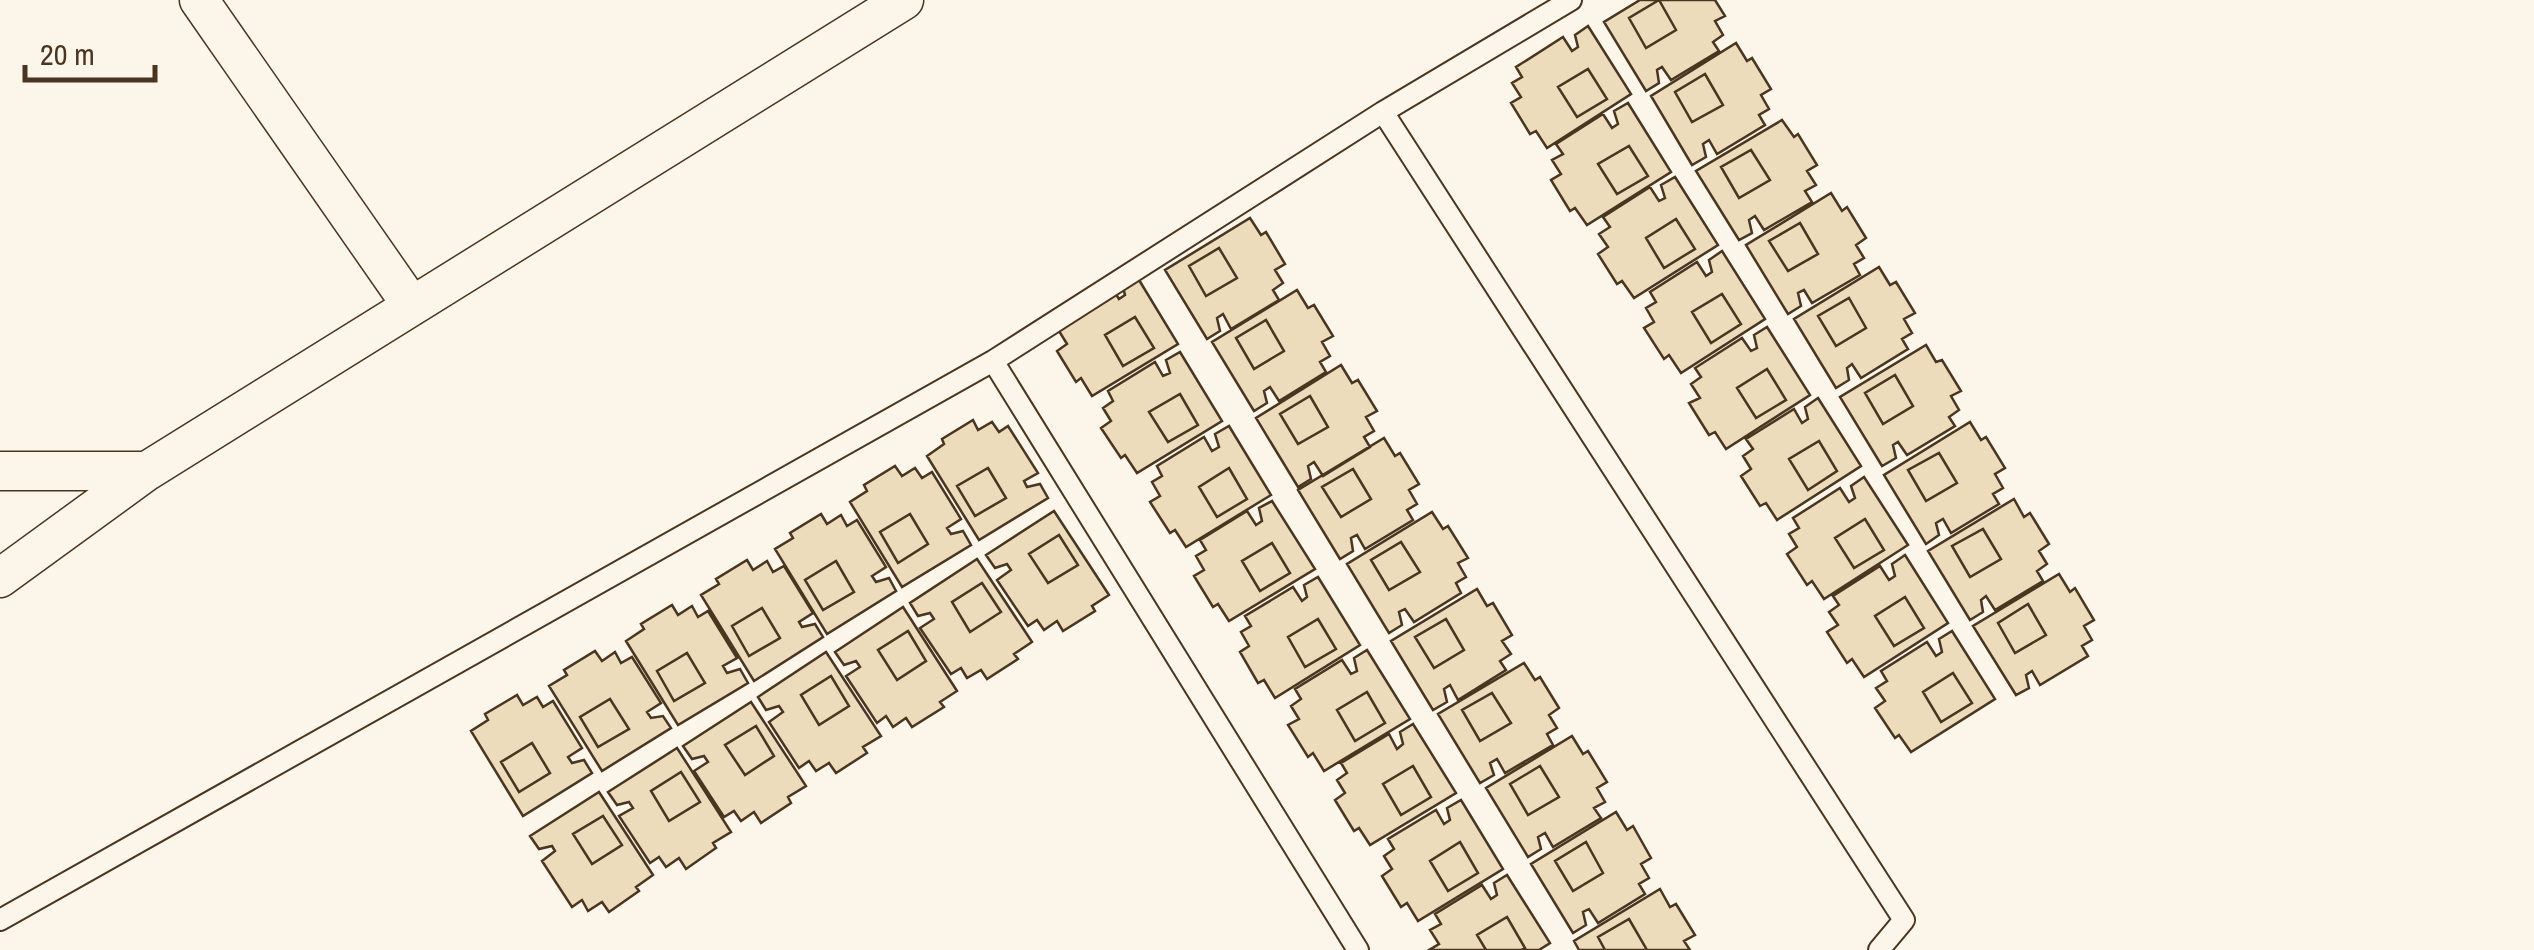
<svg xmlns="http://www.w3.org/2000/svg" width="2534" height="950" viewBox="0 0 2534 950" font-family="'Archivo Narrow',sans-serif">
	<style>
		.building { fill: #ecdcbc; stroke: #4a3520; stroke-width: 2.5 }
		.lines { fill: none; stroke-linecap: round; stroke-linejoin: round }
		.service-casing { stroke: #4a3520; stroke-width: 24 }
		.minor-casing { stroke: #4a3520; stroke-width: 41 }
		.service { stroke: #fbf6e9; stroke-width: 20 }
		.minor { stroke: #fbf6e9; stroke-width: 38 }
	</style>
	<rect width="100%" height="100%" fill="#fbf6e9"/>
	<!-- building -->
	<path class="building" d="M1640 0H1715L1725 16 1715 21 1723 35 1713 42 1719 51 1671 80 1662 67 1657 70 1659 83 1646 91 1604 22Z
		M1659 0 1676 30 1646 48 1629 18Z
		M1588 26 1631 94 1547 148 1536 131 1530 134 1511 103 1521 97 1512 83 1522 77 1516 67 1563 37 1572 51 1578 47 1575 35Z
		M1736 43 1747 61 1752 58 1771 89 1761 95 1769 109 1759 115 1765 125 1717 154 1709 140 1703 144 1706 157 1692 165 1651 96Z
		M1588 69 1607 99 1577 117 1558 87Z
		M1705 74 1723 105 1692 122 1675 92Z
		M1628 103 1671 172 1587 225 1575 208 1570 211 1551 180 1561 174 1552 160 1563 154 1556 144 1603 114 1612 128 1618 124 1614 111Z
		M1782 120 1794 137 1798 134 1817 165 1807 171 1816 185 1805 191 1812 202 1764 230 1755 216 1749 220 1752 233 1739 240 1696 171Z
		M1629 146 1648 176 1617 194 1598 164Z
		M1751 150 1770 180 1739 198 1721 167Z
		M1675 177 1718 245 1634 298 1622 281 1617 284 1598 254 1608 247 1599 234 1610 227 1603 217 1650 187 1659 201 1665 198 1661 185Z
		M1831 193 1842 211 1847 207 1866 238 1856 245 1864 258 1854 264 1860 275 1812 303 1804 290 1798 293 1801 306 1788 314 1746 245Z
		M1250 218 1261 235 1266 232 1285 264 1275 270 1283 283 1273 290 1279 300 1231 329 1223 314 1217 318 1220 331 1207 339 1165 270Z
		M1676 219 1695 249 1664 268 1646 238Z
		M1800 223 1818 254 1788 271 1769 241Z
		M1219 248 1237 278 1206 296 1189 266Z
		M1722 251 1765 319 1681 373 1669 355 1664 359 1644 328 1654 322 1646 308 1656 302 1650 292 1697 262 1706 276 1712 272 1709 260Z
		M1879 267 1890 285 1896 282 1915 313 1904 319 1912 333 1902 339 1908 349 1861 378 1852 364 1847 368 1849 380 1836 388 1794 319Z
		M1136 275 1178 344 1092 396 1081 378 1076 382 1057 351 1067 344 1059 331 1110 285 1119 299 1125 295 1122 283Z
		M1297 290 1308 308 1314 305 1333 336 1322 342 1330 356 1320 362 1326 372 1279 401 1270 387 1264 391 1267 403 1254 411 1212 342Z
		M1722 294 1741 324 1711 343 1692 312Z
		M1849 298 1866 328 1836 346 1818 316Z
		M1135 317 1154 348 1123 366 1105 335Z
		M1266 320 1284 351 1254 369 1236 338Z
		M1767 327 1810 395 1726 449 1715 432 1709 435 1689 403 1700 398 1691 384 1701 377 1695 368 1742 338 1751 351 1757 348 1754 335Z
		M1926 345 1936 362 1942 360 1961 391 1951 396 1959 410 1949 417 1955 426 1907 455 1898 442 1893 445 1896 458 1882 466 1840 397Z
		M1180 352 1222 421 1137 473 1125 455 1121 458 1101 428 1111 421 1103 408 1113 401 1108 391 1155 362 1163 376 1170 373 1166 360Z
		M1341 365 1352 383 1358 380 1377 411 1366 417 1374 431 1364 437 1370 447 1323 476 1314 462 1308 466 1311 479 1298 487 1256 418Z
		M1767 369 1786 400 1756 418 1737 388Z
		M1895 375 1913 406 1883 424 1865 393Z
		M1180 394 1198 425 1168 442 1149 412Z
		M1310 396 1328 427 1298 444 1280 414Z
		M1818 398 1861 466 1777 520 1766 503 1760 506 1741 476 1751 469 1743 456 1753 449 1746 439 1794 409 1802 423 1808 419 1805 407Z
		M973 420 978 430 992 422 999 432 1008 426 1038 473 1024 481 1027 487 1040 484 1048 498 979 540 927 456 944 444 942 439Z
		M1970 422 1981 440 1986 437 2005 468 1995 474 2003 488 1993 494 1999 504 1951 533 1943 519 1936 523 1939 535 1926 544 1884 475Z
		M1229 426 1271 495 1186 547 1175 530 1170 533 1150 502 1160 496 1152 482 1162 476 1157 466 1204 437 1212 451 1219 447 1215 434Z
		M1384 438 1395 456 1400 453 1419 484 1409 490 1417 504 1407 510 1413 520 1365 549 1357 535 1351 538 1353 551 1340 559 1298 490Z
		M1819 441 1837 471 1808 490 1789 459Z
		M1939 453 1957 483 1926 501 1908 470Z
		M895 466 902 476 915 468 922 478 932 472 961 519 947 528 951 534 963 531 971 545 902 587 850 502 867 491 864 485Z
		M988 468 1006 498 975 516 957 486Z
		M1229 468 1247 499 1217 517 1199 487Z
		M1353 469 1371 499 1341 517 1322 487Z
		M1864 477 1908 545 1824 599 1812 581 1807 585 1787 554 1797 547 1789 534 1799 528 1793 518 1840 488 1849 502 1855 498 1851 486Z
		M2014 499 2024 517 2030 513 2049 544 2039 551 2047 564 2037 571 2043 581 1995 610 1986 596 1981 600 1983 612 1970 620 1928 551Z
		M1272 501 1315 569 1229 621 1218 604 1213 607 1194 576 1204 570 1196 556 1206 550 1200 540 1247 511 1256 525 1262 521 1259 508Z
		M1054 511 1109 595 1092 606 1095 611 1063 631 1057 621 1044 630 1037 620 1028 626 997 580 1011 570 1007 564 995 568 986 555Z
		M1432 512 1443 529 1448 526 1468 558 1458 563 1466 577 1456 583 1461 593 1414 622 1405 609 1399 612 1402 625 1389 633 1347 564Z
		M821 514 827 524 841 515 847 526 857 520 886 567 872 576 876 582 889 578 896 591 827 634 775 549 793 538 790 533Z
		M910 514 928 544 898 563 880 532Z
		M1865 519 1884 550 1854 568 1835 538Z
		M1983 529 2001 559 1970 577 1952 546Z
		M1059 535 1078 565 1048 583 1029 554Z
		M1401 542 1420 572 1389 590 1371 560Z
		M1272 543 1290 573 1260 591 1242 561Z
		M1905 555 1948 623 1864 677 1852 659 1847 663 1827 632 1838 625 1829 612 1839 605 1833 596 1880 566 1889 580 1895 576 1892 564Z
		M977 559 1032 642 1014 654 1018 659 987 679 981 670 967 678 961 668 951 674 920 628 934 619 930 613 918 616 910 603Z
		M747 560 753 570 767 561 773 572 784 566 813 613 799 622 802 627 815 624 823 637 754 681 701 595 719 584 716 579Z
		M836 561 854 592 823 610 805 580Z
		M2059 574 2070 592 2075 588 2094 620 2084 626 2092 640 2082 646 2088 656 2040 685 2032 671 2026 675 2029 688 2016 695 1973 626Z
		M1318 577 1360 645 1275 698 1264 680 1258 683 1240 652 1249 646 1241 632 1251 626 1245 616 1293 587 1302 601 1307 597 1304 585Z
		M982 583 1001 612 970 632 952 602Z
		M1477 589 1487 606 1493 603 1512 635 1502 641 1511 654 1500 661 1506 670 1458 700 1450 685 1444 689 1447 702 1433 710 1391 641Z
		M1905 597 1924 628 1894 646 1875 616Z
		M2028 604 2046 635 2015 653 1998 623Z
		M672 605 678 615 692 606 698 617 708 611 737 658 723 666 727 673 740 669 748 683 678 725 626 641 644 629 641 624Z
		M903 607 957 691 940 702 944 707 912 727 906 718 893 727 886 716 877 723 846 676 860 667 856 661 844 665 835 652Z
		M762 608 780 638 749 656 732 626Z
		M1318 619 1336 649 1305 667 1288 637Z
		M1446 619 1464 650 1434 668 1415 637Z
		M908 631 926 661 897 680 878 650Z
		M1952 631 1995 699 1911 752 1899 735 1895 738 1875 708 1885 701 1876 688 1887 681 1881 671 1927 642 1936 656 1942 652 1939 639Z
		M1367 650 1410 719 1324 771 1313 753 1308 757 1288 725 1299 719 1291 706 1301 699 1295 689 1342 660 1351 674 1357 671 1354 658Z
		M595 651 602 661 615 652 621 663 632 657 661 703 647 712 651 718 663 716 671 728 602 771 549 686 567 675 564 670Z
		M826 652 881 736 863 747 867 753 836 773 829 763 816 771 809 761 799 768 769 722 783 712 779 706 766 710 758 697Z
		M687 653 705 683 674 701 657 671Z
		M1524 663 1535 680 1540 677 1559 708 1549 715 1557 728 1547 734 1553 745 1505 773 1497 759 1490 763 1494 775 1480 783 1438 714Z
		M1953 673 1972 703 1941 722 1923 692Z
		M831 676 849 706 819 725 801 695Z
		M1367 692 1385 723 1355 741 1337 710Z
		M1492 693 1511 723 1480 741 1462 710Z
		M517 695 523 705 537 697 543 707 553 701 582 748 568 757 572 763 584 760 592 773 523 816 471 731 488 720 485 714Z
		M610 699 629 729 598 747 580 717Z
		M751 702 806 786 788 797 791 803 761 823 754 812 741 821 734 811 724 817 694 771 708 762 704 756 692 759 683 746Z
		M1413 724 1456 793 1370 845 1359 828 1354 831 1335 800 1345 793 1337 780 1347 773 1341 763 1389 734 1397 749 1403 744 1400 732Z
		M756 726 774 756 745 775 725 745Z
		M1572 736 1583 754 1588 751 1607 782 1597 788 1605 802 1594 808 1601 818 1553 847 1545 833 1538 837 1541 849 1528 857 1486 788Z
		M532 743 550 773 519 792 501 762Z
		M677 748 731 832 713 843 716 848 686 869 679 858 666 867 659 857 650 863 619 816 633 808 629 802 617 805 608 792Z
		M1413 766 1431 797 1401 815 1383 784Z
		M1540 766 1559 797 1528 815 1510 784Z
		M681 772 700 802 669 821 651 791Z
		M599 792 653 875 636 887 639 891 609 912 602 902 588 911 582 900 572 907 542 861 555 851 552 846 539 849 530 836Z
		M1461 800 1503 869 1418 921 1407 903 1401 907 1382 876 1392 869 1384 856 1394 849 1388 839 1436 810 1444 824 1450 820 1447 808Z
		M1616 812 1627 830 1633 826 1651 858 1641 864 1649 878 1639 884 1645 894 1598 923 1589 909 1583 912 1586 925 1573 933 1531 864Z
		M603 816 622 845 592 864 573 834Z
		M1460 842 1478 873 1448 891 1430 861Z
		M1586 842 1603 873 1573 891 1555 861Z
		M1507 875 1550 943 1539 950H1429L1439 944 1430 930 1441 924 1435 914 1482 885 1491 899 1497 895 1494 883Z
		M1660 889 1670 907 1676 904 1695 935 1684 941 1690 950H1579L1574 941Z
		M1507 917 1525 948 1521 950H1486L1477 935Z
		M1629 919 1647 950H1605L1598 937Z"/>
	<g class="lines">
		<!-- service casing -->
		<g class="service-casing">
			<path id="service" d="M1383 112 1904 920 1879 950
				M993 361 1358 950
				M0 920 993 361 1383 112 1571 0"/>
		</g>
		<!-- minor casing -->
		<g class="minor-casing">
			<path id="minor" d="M199 0 412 306
				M0 471H147L904 0
				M0 578 147 471"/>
		</g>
		<!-- service -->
		<use href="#service" class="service"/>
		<!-- minor -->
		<use href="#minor" class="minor"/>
	</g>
	<!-- scale -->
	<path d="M25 65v15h130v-15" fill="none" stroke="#4a3520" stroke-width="5"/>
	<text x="40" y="65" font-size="30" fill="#4a3520" stroke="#fbf6e9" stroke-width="8" paint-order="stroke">20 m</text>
</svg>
